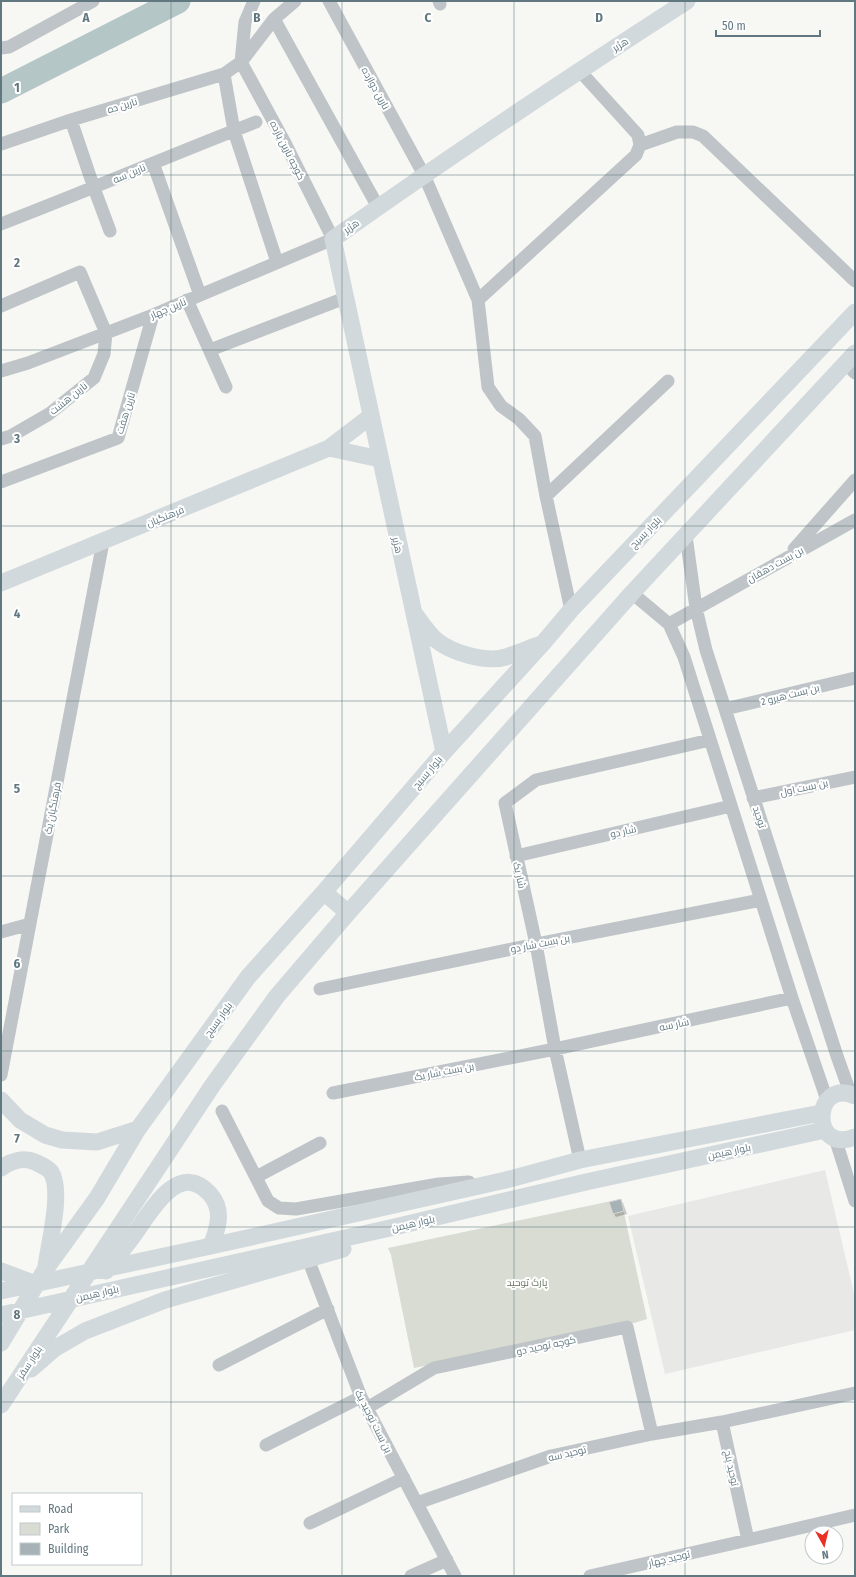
<svg xmlns="http://www.w3.org/2000/svg" width="856" height="1577" viewBox="0 0 856 1577" font-family="'Fira Sans Condensed',Cairo,sans-serif">
	<style>
		.built { fill: #e8e8e7 }
		.green { fill: #d8dcd3 }
		.shadow { fill: #0003 }
		.lines { fill: none; stroke-linecap: round; stroke-linejoin: round }
		.river { stroke: #b5c6c7; stroke-width: 25 }
		.building { fill: #a7b2b6; stroke: #d9d8d6 }
		.minor { stroke: #bec4c7; stroke-width: 13 }
		.major { stroke: #d2d9dc; stroke-width: 17 }
		.grid { fill: none; stroke: #617880; stroke-width: 1; stroke-opacity: 0.55 }
		.labels { text-anchor: middle; stroke-width: 4; stroke-linejoin: round; paint-order: stroke }
		.street-label { font-size: 10px; fill: #617880; stroke: #fff }
		.park-label { font-size: 10px; fill: #687860; stroke: #fff }
		.grid-label { font-size: 13px; text-anchor: middle; font-weight: bold; fill: #617880; stroke: #fff; stroke-width: 4; stroke-linejoin: round; paint-order: stroke }
	</style>
	<rect width="100%" height="100%" fill="#f7f7f4"/>
	<!-- built -->
	<path class="built" d="M825 1170 855 1298V1330L665 1374 628 1216Z"/>
	<!-- green -->
	<path class="green" d="M621 1199 647 1319 634 1323 414 1368 391 1255 388 1248Z"/>
	<!-- shadow -->
	<path class="shadow" d="M621 1200 623 1203 627 1214 616 1217 614 1214Z"/>
	<g class="lines">
		<!-- river -->
		<path class="river" d="M1 91 178 1"/>
	</g>
	<!-- building -->
	<path class="building" d="M621 1199 624 1211 613 1214 609 1202Z"/>
	<g class="lines">
		<!-- minor -->
		<path class="minor" d="M329 1 424 175 478 300 488 387 501 406 519 419 535 436 546 496 571 610
			M439 1 440 4
			M274 19 378 207
			M1 48 9 47 93 1
			M241 62 245 22 254 1
			M224 74 234 131 277 262
			M71 120 94 188 110 231
			M1 144 71 120 224 74 241 62 274 19 295 1
			M640 145 677 132H693L703 136 855 281
			M153 163 200 295
			M1 224C87 191 171 155 256 122
			M187 300 226 387
			M478 300 636 155 640 145 638 135 579 70
			M1 306 80 272 106 333 104 354 94 378 49 414 11 436 1 439
			M210 350 345 298
			M845 363 855 373
			M1 371 28 363 153 315 333 239 284 141 241 62
			M1 482 118 438 153 315
			M546 496 668 381
			M686 536 696 608 706 650 837 1056 851 1095
			M794 549 855 480
			M632 593 669 624 684 657 792 998 827 1100
			M669 624 855 520
			M725 709 855 678
			M753 798 855 777
			M516 856 731 806
			M1 932 30 924
			M320 989 536 944 761 900
			M1 1075 103 542
			M333 1093 555 1049 792 998
			M222 1111 268 1201 279 1208 296 1209 439 1184 469 1182
			M835 1138 855 1201
			M580 1160 555 1049 536 944 505 803 536 780 710 740
			M256 1177 320 1143
			M308 1259 361 1397 455 1576
			M219 1365 328 1309
			M367 1408 434 1368 627 1327 652 1434
			M722 1422 748 1540 855 1515
			M266 1445 361 1397
			M417 1503 551 1456 652 1434 722 1422 855 1393
			M310 1523 404 1478
			M411 1576 447 1560
			M590 1576 748 1540"/>
		<!-- major -->
		<path class="major" d="M329 448 380 459
			M1 583 329 448 371 416
			M414 613C421 622 428 633 436 640 452 653 486 663 506 657 518 653 530 648 541 644
			M444 752 333 239C449 157 567 78 687 1
			M324 892 348 913
			M855 1096C813 1077 809 1155 855 1137
			M1 1100 20 1120 45 1135 62 1140 97 1142 138 1129
			M1 1168C11 1161 24 1157 35 1162 41 1165 47 1167 51 1172 63 1191 49 1243 46 1266
			M1 1271 33 1283
			M106 1271C116 1258 127 1245 136 1232 152 1209 180 1160 210 1194 224 1210 218 1228 211 1246
			M1 1291 211 1246 506 1180 580 1160 821 1113
			M1 1315 390 1228 586 1182 825 1130
			M1 1343 45 1270 97 1198 138 1129 248 977 324 892 444 752 544 642 571 610 855 312
			M31 1369 54 1349 85 1331 165 1300 343 1249
			M1 1405 212 1086 277 996 348 913 632 593 855 353"/>
	</g>
	<!-- grid -->
	<path class="grid" d="M171 1V1576M342 1V1576M514 1V1576M685 1V1576M1 175H855M1 350H855M1 526H855M1 701H855M1 876H855M1 1051H855M1 1227H855M1 1402H855"/>
	<g class="labels">
		<!-- street labels -->
		<g class="street-label">
			<text transform="translate(620 44) rotate(-32)" y="4">هژیر</text>
			<text transform="translate(376 88) rotate(61)" y="4">نارین دوازده</text>
			<text transform="translate(122 105) rotate(-17)" y="4">نارین ده</text>
			<text transform="translate(288 150) rotate(63)" y="4">کوچه نارین یازده</text>
			<text transform="translate(129 173) rotate(-23)" y="4">نارین سه</text>
			<text transform="translate(351 226) rotate(-35)" y="4">هژیر</text>
			<text transform="translate(168 308) rotate(-23)" y="4">نارین چهار</text>
			<text transform="translate(68 398) rotate(-39)" y="4">نارین هشت</text>
			<text transform="translate(125 413) rotate(-73)" y="4">نارین هفت</text>
			<text transform="translate(165 516) rotate(-22)" y="4">فرهنگیان</text>
			<text transform="translate(645 532) rotate(-46)" y="4">بلوار بسیج</text>
			<text transform="translate(398 545) rotate(78)" y="4">هژیر</text>
			<text transform="translate(775 564) rotate(-29)" y="4">بن بست دهقان</text>
			<text transform="translate(790 694) rotate(-14)" y="4">بن بست هیرو 2</text>
			<text transform="translate(427 772) rotate(-50)" y="4">بلوار بسیج</text>
			<text transform="translate(804 787) rotate(-12)" y="4">بن بست اول</text>
			<text transform="translate(52 808) rotate(-79)" y="4">فرهنگیان یک</text>
			<text transform="translate(760 817) rotate(72)" y="4">توحید</text>
			<text transform="translate(623 831) rotate(-13)" y="4">شار دو</text>
			<text transform="translate(520 875) rotate(77)" y="4">شار یک</text>
			<text transform="translate(540 943) rotate(-11)" y="4">بن بست شار دو</text>
			<text transform="translate(218 1019) rotate(-54)" y="4">بلوار بسیج</text>
			<text transform="translate(674 1024) rotate(-12)" y="4">شار سه</text>
			<text transform="translate(444 1071) rotate(-11)" y="4">بن بست شار یک</text>
			<text transform="translate(729 1151) rotate(-12)" y="4">بلوار هیمن</text>
			<text transform="translate(413 1223) rotate(-13)" y="4">بلوار هیمن</text>
			<text transform="translate(97 1293) rotate(-13)" y="4">بلوار هیمن</text>
			<text transform="translate(546 1345) rotate(-12)" y="4">کوچه توحید دو</text>
			<text transform="translate(29 1362) rotate(-57)" y="4">بلوار سقز</text>
			<text transform="translate(374 1421) rotate(63)" y="4">بن بست توحید یک</text>
			<text transform="translate(567 1453) rotate(-13)" y="4">توحید سه</text>
			<text transform="translate(732 1468) rotate(78)" y="4">توحید پنج</text>
			<text transform="translate(669 1558) rotate(-13)" y="4">توحید چهار</text>
		</g>
		<!-- park labels -->
		<g class="park-label">
			<text x="527" y="1286">پارک توحید</text>
		</g>
	</g>
	<g class="grid-label">
		<text x="86" y="22">A</text>
		<text x="257" y="22">B</text>
		<text x="428" y="22">C</text>
		<text x="599" y="22">D</text>
		<text x="17" y="92">1</text>
		<text x="17" y="267">2</text>
		<text x="17" y="443">3</text>
		<text x="17" y="618">4</text>
		<text x="17" y="793">5</text>
		<text x="17" y="968">6</text>
		<text x="17" y="1143">7</text>
		<text x="17" y="1319">8</text>
	</g>
	<!-- border -->
	<rect width="856" height="1577" fill="none" stroke="#617880" stroke-width="4"/>
	<!-- legend -->
	<rect x="12" y="1493" width="130" height="72" fill="#ffffff" stroke="#c0c9cc"/>
	<rect x="20" y="1506" width="20" height="6" fill="#d2d9dc" stroke="#c0c9cc"/>
	<text x="48" y="1513" font-size="12" fill="#617880">Road</text>
	<rect x="20" y="1523" width="20" height="12" fill="#d8dcd3" stroke="#c0c9cc"/>
	<text x="48" y="1533" font-size="12" fill="#617880">Park</text>
	<rect x="20" y="1543" width="20" height="12" fill="#a7b2b6" stroke="#c0c9cc"/>
	<text x="48" y="1553" font-size="12" fill="#617880">Building</text>
	<!-- north arrow -->
	<g transform="translate(824 1545) rotate(172)"><circle r="19" fill="#ffffff" stroke="#c0c9cc"/>
	<path d="M0-3L7 15L0 10L-7 15Z" fill="#e93022"/>
	<text y="-6" font-size="11" font-weight="bold" text-anchor="middle" fill="#617880">N</text>
	</g>
	<!-- scale -->
	<path d="M716 30v6h104v-6" fill="none" stroke="#617880" stroke-width="2"/>
	<text x="722" y="30" font-size="12" fill="#617880" stroke="#ffffff" stroke-width="3" paint-order="stroke">50 m</text>
</svg>
